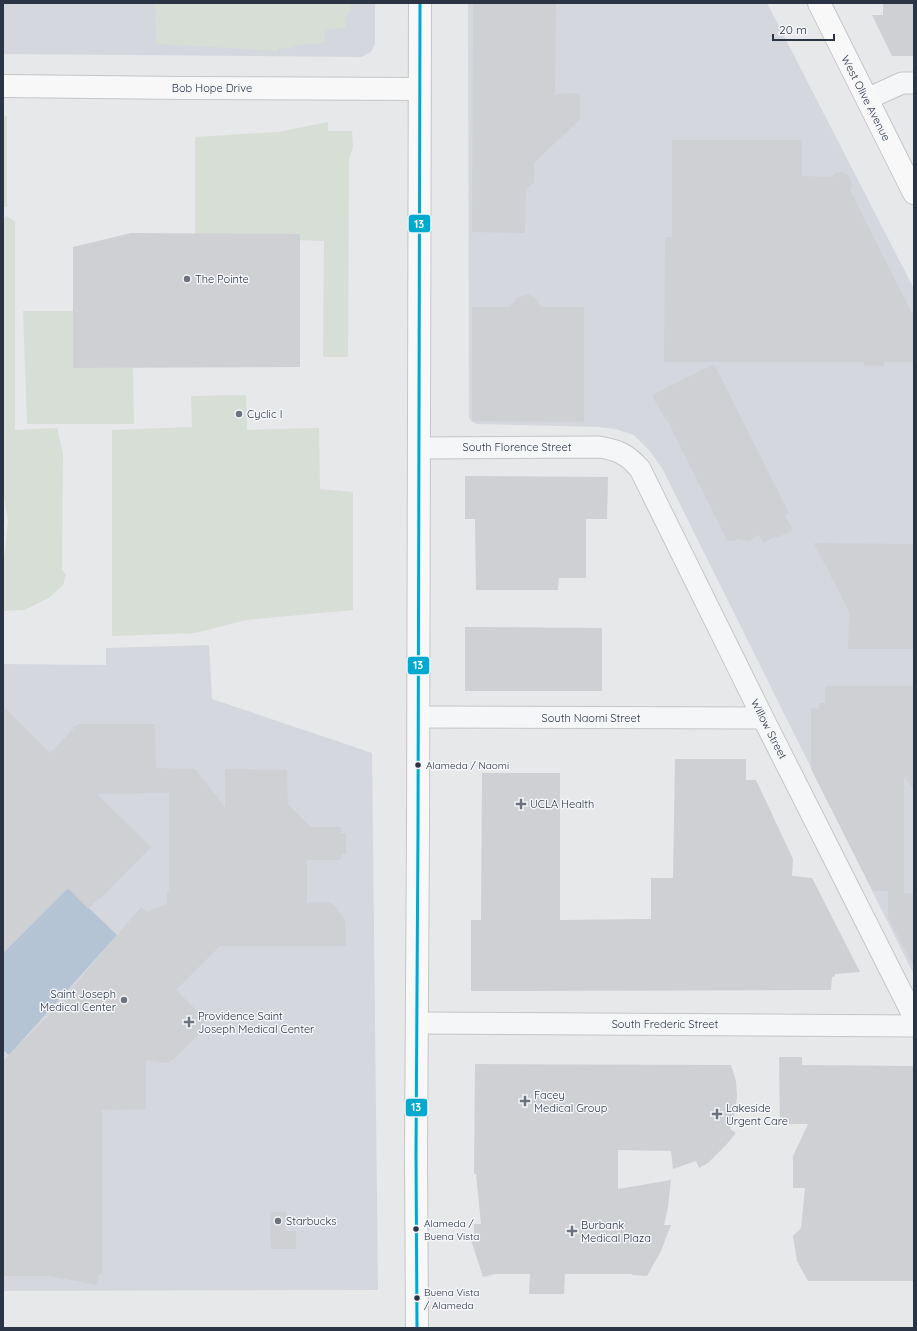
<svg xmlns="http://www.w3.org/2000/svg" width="917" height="1331" viewBox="0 0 917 1331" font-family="Quicksand,sans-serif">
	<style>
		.built { fill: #d4d7dd }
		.green { fill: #d6ded6 }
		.water { fill: #b4c4d5 }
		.building { fill: #ced0d3 }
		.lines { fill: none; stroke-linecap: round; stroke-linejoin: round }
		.street-casing { stroke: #c4c6c8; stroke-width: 23 }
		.secondary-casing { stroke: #c4c6c8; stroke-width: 24 }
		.street { stroke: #f5f6f7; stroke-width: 21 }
		.secondary { stroke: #f8f8f8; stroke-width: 22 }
		.bus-1-casing { stroke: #f4f6f9; stroke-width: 6 }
		.bus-1 { stroke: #00a9ce; stroke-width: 3 }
		.poi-dot { fill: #6c737f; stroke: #f4f6f9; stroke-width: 1.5 }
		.bus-dot { fill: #2b3445; stroke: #f4f6f9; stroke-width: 1.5 }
		.labels { text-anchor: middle; stroke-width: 3; stroke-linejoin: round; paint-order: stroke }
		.bus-label { font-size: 10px; fill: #2b3445; stroke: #f4f6f9; text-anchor: start }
		.street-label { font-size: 11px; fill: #2b3445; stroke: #f4f6f9 }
		.poi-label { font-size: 11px; fill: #2b3445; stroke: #f4f6f9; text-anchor: start }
		.line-badge { stroke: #f4f6f9; stroke-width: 1.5 }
		.badge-label { font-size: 11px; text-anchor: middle; font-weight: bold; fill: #fff }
	</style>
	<rect width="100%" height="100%" fill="#e6e8ea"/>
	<!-- built -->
	<path class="built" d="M3 3H375V44L371 52 361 57 3 54Z
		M468 3H767L914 289V975L662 468 649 450 634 435 615 429 599 427 477 424 472 422 469 418Z
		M209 645 212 699 372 753 378 1290 3 1291V664L106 665V648Z"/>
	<!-- green -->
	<path class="green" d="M155 3H351V12L347 15 346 28 328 29 325 31 324 41C314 48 302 40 291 49L279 48 277 51 156 44Z
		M3 116H7V207H3Z
		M328 122V131H352L353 146 349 160 348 357H323L324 241 195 237V137L278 132Z
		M7 216 15 222V430L57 428 63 454 62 570 66 575 63 585 49 598 24 610 3 611V554L5 553 8 521 4 497 3 496V218Z
		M23 311H73V368H133L134 424H27Z
		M246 395 247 430 319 428 320 489 353 492V610L246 620 195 633 112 636V430L192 427 191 396Z"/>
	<!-- water -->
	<path class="water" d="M68 888 117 935 9 1055 3 1050V953Z"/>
	<!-- building -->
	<path class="building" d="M473 3H556L555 94 580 93V119L534 163V182L526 190 525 233 472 232Z
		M883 3H914V56H892L872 15H883Z
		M672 140H802V176L833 177 836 173 841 172 847 174 850 178 852 185 850 190 914 317V362H884V366H864V362H664L665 237H672Z
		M131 233 300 234V367L73 368V247Z
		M528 294 535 298 541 307H584V422L472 421V307H510L517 298Z
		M714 364 789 513 785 515 793 530 777 538 776 536 763 543 759 535 749 541 737 539 734 541 727 540 667 420 666 421 652 395Z
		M465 476 608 477 607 519H586V578H559L558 590H476L475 519H465Z
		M814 543 914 544V649H848L849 612Z
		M465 627 602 628V691H465Z
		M825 686H914V791L904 777V893L914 894V967L888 918V891H873L811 769V708L819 709V703H825Z
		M3 706 50 753 78 724H155L156 768 195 769 225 807V769L287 770 288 804 311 827H341V833H346V854H341V860H307V903L328 902 334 905 345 920 346 946H220L176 990 206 1020 205 1028 173 1060 166 1063 146 1060V1109L102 1110V1274H99L98 1285 49 1276H3V1061L51 1013 141 907 147 912 167 904V891H169V793L97 794 151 847 100 899 99 898 88 909 68 888 3 952Z
		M675 759H746V780H756L793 859 792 876 812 878 860 972 835 974V976L832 977 831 990 471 991V920H481L482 773H560V920L651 919V878H673Z
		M779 1057H802V1065L914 1066V1281H808L797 1261 793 1236 801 1228 805 1188H793V1156L808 1124H780Z
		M475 1064 731 1065 736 1081 737 1097 735 1113 730 1129 736 1133 727 1144 709 1162 699 1168 696 1161 673 1169 671 1151 618 1150V1189L671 1180 668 1207 664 1225H671L661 1251 647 1276 632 1275V1274H565L564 1294H529L530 1274H495L483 1277 470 1237H474V1224H481L476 1174H474Z
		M270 1212H286V1231H296V1249H271Z"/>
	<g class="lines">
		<!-- street casing -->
		<g class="street-casing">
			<path id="street" d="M867 99 902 83H914
				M419 448 599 447C618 450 627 454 640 469L763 718 914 1017
				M418 717 763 718
				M417 1023 914 1026"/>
		</g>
		<!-- secondary casing -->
		<g class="secondary-casing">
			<path id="secondary" d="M819 3 914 193
				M3 86 183 88 420 89
				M417 1328 416 1154 418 831 420 3"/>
		</g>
		<!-- street -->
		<use href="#street" class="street"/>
		<!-- secondary -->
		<use href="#secondary" class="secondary"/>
		<!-- bus-1 casing -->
		<g class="bus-1-casing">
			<path id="bus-1" d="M417 1328 416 1154 418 831 420 3"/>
		</g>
		<!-- bus-1 -->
		<use href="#bus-1" class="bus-1"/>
	</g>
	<!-- markers -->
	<g class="poi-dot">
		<circle cx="187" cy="279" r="4"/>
		<circle cx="239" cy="414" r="4"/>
		<path d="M519 798h4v4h4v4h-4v4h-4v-4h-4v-4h4z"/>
		<circle cx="124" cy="1000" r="4"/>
		<path d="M187 1016h4v4h4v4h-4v4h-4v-4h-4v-4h4z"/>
		<path d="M523 1095h4v4h4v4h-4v4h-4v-4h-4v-4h4z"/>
		<path d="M715 1108h4v4h4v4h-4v4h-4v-4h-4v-4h4z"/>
		<circle cx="278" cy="1221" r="4"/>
		<path d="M570 1225h4v4h4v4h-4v4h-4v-4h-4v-4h4z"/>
	</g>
	<g class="bus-dot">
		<circle cx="418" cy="765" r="3.5"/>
		<circle cx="416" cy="1229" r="3.5"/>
		<circle cx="417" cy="1298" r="3.5"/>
	</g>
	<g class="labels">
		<!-- bus labels -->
		<g class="bus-label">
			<text x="426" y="769">Alameda / Naomi</text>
			<text x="424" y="1227">Alameda /<tspan x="424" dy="13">Buena Vista</tspan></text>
			<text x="424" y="1296">Buena Vista<tspan x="424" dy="13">/ Alameda</tspan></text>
		</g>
		<!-- street labels -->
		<g class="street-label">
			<text x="212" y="92">Bob Hope Drive</text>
			<text transform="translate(866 98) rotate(63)" y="4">West Olive Avenue</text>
			<text x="517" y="451">South Florence Street</text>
			<text x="591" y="722">South Naomi Street</text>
			<text transform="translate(769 729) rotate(63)" y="4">Willow Street</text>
			<text x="665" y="1028">South Frederic Street</text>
		</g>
		<!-- poi labels -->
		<g class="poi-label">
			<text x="195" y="283">The Pointe</text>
			<text x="247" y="418">Cyclic I</text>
			<text x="530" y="808">UCLA Health</text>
			<text x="116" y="998" text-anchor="end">Saint Joseph<tspan x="116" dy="13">Medical Center</tspan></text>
			<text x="198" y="1020">Providence Saint<tspan x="198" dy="13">Joseph Medical Center</tspan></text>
			<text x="534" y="1099">Facey<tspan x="534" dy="13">Medical Group</tspan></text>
			<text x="726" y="1112">Lakeside<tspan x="726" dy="13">Urgent Care</tspan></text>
			<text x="286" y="1225">Starbucks</text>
			<text x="581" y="1229">Burbank<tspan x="581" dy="13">Medical Plaza</tspan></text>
		</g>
	</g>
	<g class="line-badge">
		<rect x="408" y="214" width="23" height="19" rx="4" fill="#00a9ce"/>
		<rect x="407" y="656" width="23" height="19" rx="4" fill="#00a9ce"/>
		<rect x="405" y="1098" width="23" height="19" rx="4" fill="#00a9ce"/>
	</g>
	<g class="badge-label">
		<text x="419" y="228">13</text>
		<text x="418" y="669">13</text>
		<text x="416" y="1111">13</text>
	</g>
	<!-- border -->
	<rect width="917" height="1331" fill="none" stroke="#2b3445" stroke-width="8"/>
	<!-- scale -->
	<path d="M773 34v6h61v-6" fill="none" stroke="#2b3445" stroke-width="2"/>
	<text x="779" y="34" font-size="12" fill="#2b3445" stroke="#f4f6f9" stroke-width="3" paint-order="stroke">20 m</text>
</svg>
